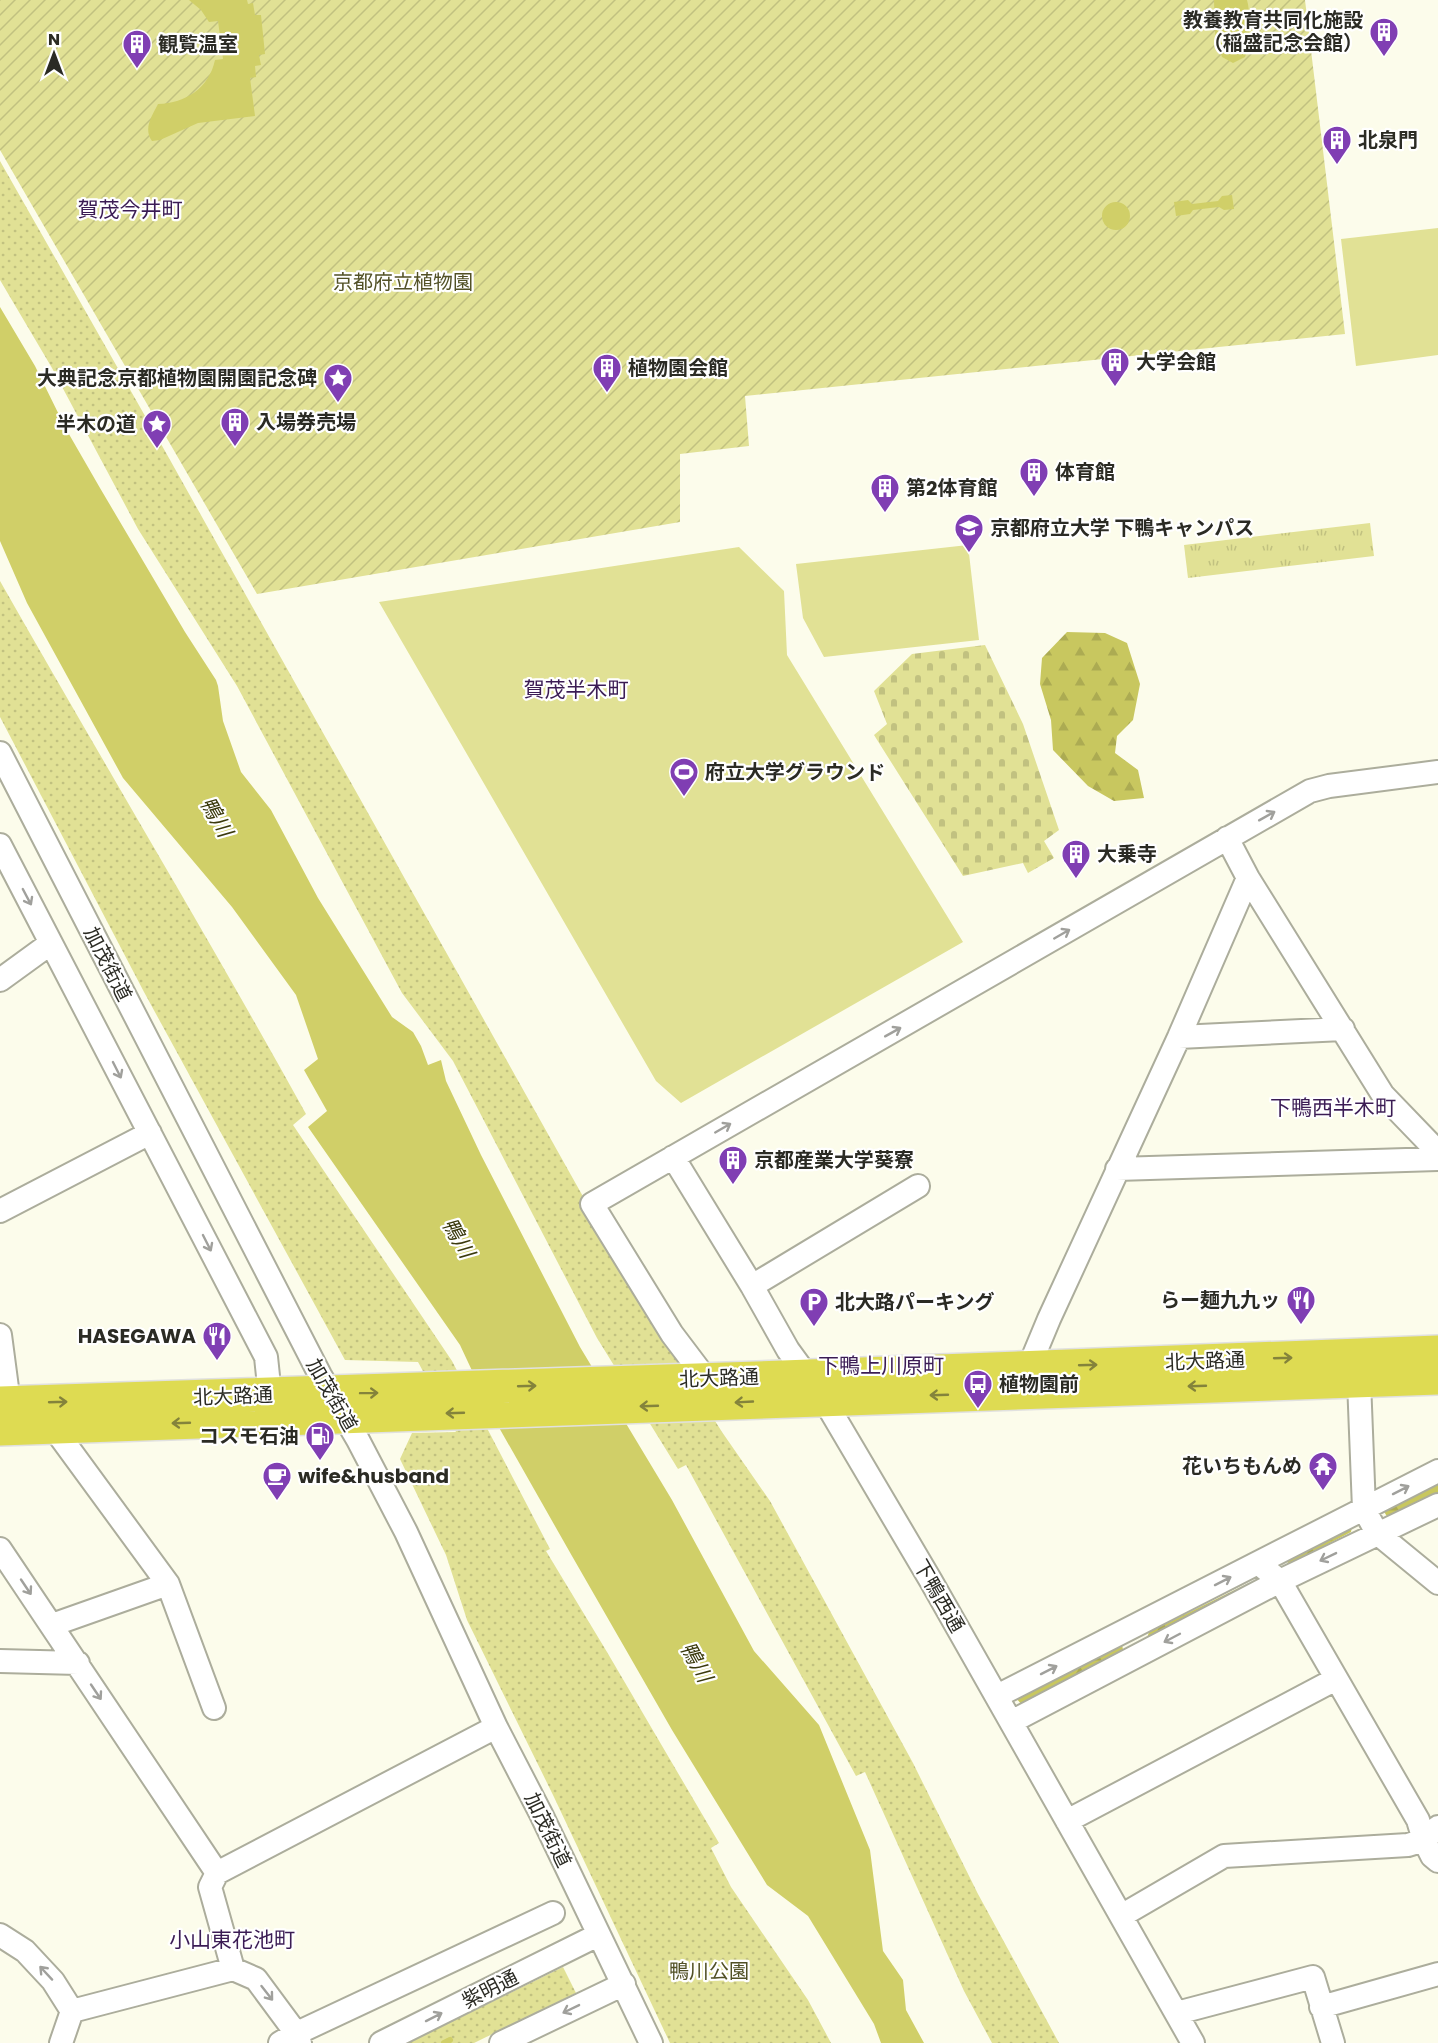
<svg xmlns="http://www.w3.org/2000/svg" width="1438" height="2043" viewBox="0 0 1438 2043" font-family="Poppins,'Noto Sans JP',sans-serif">
	<style>
		.grass { fill: url(#grass-tufts) }
		.forest { fill: url(#forest-firs) }
		.cemetery { fill: url(#cemetery-stones) }
		.park { fill: url(#park-dots) }
		.garden { fill: url(#garden-furrows) }
		.pitch { fill: #e1e195 }
		.water { fill: #d0cf68 }
		.lines { fill: none; stroke-linecap: round; stroke-linejoin: round }
		.stream { stroke: #d0cf68; stroke-width: 6 }
		.minor-casing { stroke: #acad9c; stroke-width: 26 }
		.highway-casing { stroke: #e1e1e0; stroke-width: 36 }
		.minor { stroke: #fff; stroke-width: 22 }
		.highway { stroke: #dedb52; stroke-width: 33 }
		.oneway { stroke: #a0a09c }
		.oneway2 { stroke: #84833b }
		.labels { text-anchor: middle; stroke-width: 4.5; stroke-linejoin: round; paint-order: stroke }
		.poi-label { font-size: 20px; font-weight: bold; fill: #2b2b24; stroke: #fff; text-anchor: start }
		.park-label { font-size: 20px; fill: #525126; stroke: #fff }
		.street-label { font-size: 20px; fill: #2b2b24; stroke: #fff }
		.neighbourhood-label { font-size: 21px; fill: #3b1c54; stroke: #fff }
		.water-label { font-size: 21px; font-style: italic; fill: #3b3a0d; stroke: #fff }
	</style>
	<defs>
		<pattern id="grass-tufts" width="24" height="20" patternUnits="userSpaceOnUse" patternTransform="scale(1.5)"><rect width="24" height="20" fill="#e1e195"/><path d="M3 7l-1-3M5 7V3M7 7l1-3M15 17l-1-3M17 17v-4M19 17l1-3" fill="none" stroke="#c1c180"/></pattern>
		<pattern id="forest-firs" width="22" height="20" patternUnits="userSpaceOnUse" patternTransform="scale(1.5)"><rect width="22" height="20" fill="#c8c75f"/><path d="M5 1l3.5 6h-7zM16 11l3.5 6h-7z" fill="#acab52"/></pattern>
		<pattern id="cemetery-stones" width="16" height="16" patternUnits="userSpaceOnUse" patternTransform="scale(1.5)"><rect width="16" height="16" fill="#e1e195"/><path d="M2 7V4a2 2 0 0 1 4 0v3zM10 15v-3a2 2 0 0 1 4 0v3z" fill="#c1c180"/></pattern>
		<pattern id="park-dots" width="8" height="8" patternUnits="userSpaceOnUse" patternTransform="scale(1.5)"><rect width="8" height="8" fill="#e1e195"/><path d="M2 2h.1M6 6h.1" fill="none" stroke="#c1c180" stroke-width="1.8" stroke-linecap="round"/></pattern>
		<pattern id="garden-furrows" width="10" height="10" patternUnits="userSpaceOnUse" patternTransform="scale(1.5)"><rect width="10" height="10" fill="#e1e195"/><path d="M-1 1l2-2M0 10L10 0M9 11l2-2" fill="none" stroke="#c1c180"/></pattern>
	</defs>
	<rect width="100%" height="100%" fill="#fcfceb"/>
	<!-- grass -->
	<path class="grass" d="M1370 523 1374 556 1188 578 1184 545Z"/>
	<!-- forest -->
	<path class="forest" d="M1067 632 1105 633 1127 643 1140 684 1133 720 1117 736 1115 753 1138 770 1144 798 1114 801 1088 786 1053 750 1051 720 1040 684 1042 658Z
		M1438 1478V1496L1388 1518 1383 1510Z
		M1352 1526 1351 1532 1290 1564 1287 1562 1286 1559Z
		M1249 1583 1251 1585 1149 1641 1147 1638 1149 1632Z
		M1117 1645H1122L1124 1654 1022 1705 1016 1698Z"/>
	<!-- cemetery -->
	<path class="cemetery" d="M985 645 1023 724 1059 830 1044 841 1054 858 1028 873 1023 863 963 876 874 735 887 724 874 691 912 654Z"/>
	<!-- park -->
	<path class="park" d="M0 161 165 451 659 1332 722 1432 770 1501 913 1763 978 1894 1059 2043H992L964 1991 865 1772 856 1776 686 1465 678 1469 597 1338 453 1061 402 993 237 686 138 529 52 368 0 280Z
		M0 581C101 759 207 935 306 1114L293 1125 452 1361 550 1549 546 1551 607 1652 719 1843 711 1848 731 1887 808 2000 831 2043H670L553 1795 467 1620 446 1555 400 1459 412 1433 456 1432 418 1362 345 1360 144 992 0 717Z
		M563 1967 576 1993 474 2043H408Z"/>
	<!-- garden -->
	<path class="garden" d="M0 0H1305L1345 334 745 396 749 446 680 454V522L257 594 0 150Z"/>
	<!-- pitch -->
	<path class="pitch" d="M1438 228V355L1356 366 1341 239Z
		M968 545 979 640 824 657 803 618 796 564Z
		M739 547 784 591 787 655 963 942 681 1103 656 1081 379 602Z"/>
	<!-- water -->
	<path class="water" d="M189 0H247L248 4 253 3 255 15H261L265 54 259 55 261 65 255 66 256 77 250 78 255 116 198 123 160 140 152 141C143 129 152 116 158 104 186 103 209 88 215 60L223 59 218 21 209 22 201 10Z
		M1214 0H1247C1251 14 1250 43 1245 57L1233 63 1222 57 1215 33Z
		M1232 195 1234 209 1224 210 1219 207 1193 210 1190 214 1176 216 1174 202 1188 200 1192 204 1218 201 1222 196Z
		M1102 216a14 14 0 1 1 28 0a14 14 0 1 1-28 0Z
		M0 307 35 366 66 429 100 488 185 632 216 680 218 686 223 721 241 772 271 810 318 898 392 1017 413 1032 421 1046 428 1065 441 1060 446 1081 481 1155 580 1347 672 1500 754 1651 819 1725 870 1850 883 1951 903 1980 906 2010 924 2043H881L874 2024 808 1916 767 1885 672 1730 572 1556 497 1424 460 1345 308 1127 327 1111 304 1070 318 1059 296 995 232 907 123 778 27 603 0 541Z"/>
	<g class="lines">
		<!-- stream -->
		<path class="stream" d="M444 2043 450 2040"/>
		<!-- minor casing -->
		<g class="minor-casing">
			<path id="minor" d="M0 753 320 1375 358 1440 406 1532 496 1727 541 1814 651 2043
				M1227 838 1248 878 1383 1095 1438 1152
				M0 845 266 1357 270 1395
				M0 980 51 943
				M1179 1037 1343 1029
				M673 1157 752 1286 788 1350 823 1398 931 1581 1193 2043
				M1117 1169 1438 1159
				M0 1211 150 1133
				M752 1286 918 1186
				M0 1335 9 1403
				M1029 1367 1049 1319 1179 1037 1248 878
				M706 1379 672 1334 592 1204 1310 791 1329 786 1438 772
				M1359 1381 1364 1509 1377 1533 1438 1583
				M53 1427 168 1584 214 1708
				M0 1549 217 1873
				M52 1625 168 1584
				M0 1661 78 1663
				M997 1696 1438 1471
				M1011 1722 1280 1581 1438 1505
				M1067 1821 1336 1679
				M1438 1827 1424 1840 1432 1856 1438 1861
				M1121 1916 1224 1856 1408 1845 1424 1840 1418 1820 1280 1581 1258 1563
				M0 1935 25 1951 53 1981 72 2011 61 2043
				M1321 2007 1438 1974
				M72 2011 233 1969
				M1177 2013 1313 1977 1333 2043
				M280 2043 295 2034 553 1913
				M300 2043 293 2029 256 1979 233 1969 210 1887 217 1873 496 1727
				M381 2043 598 1935
				M501 2043 624 1984"/>
		</g>
		<!-- highway casing -->
		<g class="highway-casing">
			<path id="highway" d="M0 1403C479 1390 959 1370 1438 1352
				M0 1429 1438 1378"/>
		</g>
		<!-- minor -->
		<use href="#minor" class="minor"/>
		<!-- highway -->
		<use href="#highway" class="highway"/>
	</g>
	<!-- one-way arrows -->
	<defs><path id="oneway-shaft" d="M-6 0H5M1.5-3L5.5 0L1.5 3" fill="none" stroke-width="1.6" stroke-linecap="round" stroke-linejoin="round" transform="scale(1.5)"/></defs>
	<g class="oneway">
		<use href="#oneway-shaft" transform="translate(1267 816) rotate(-29)"/>
		<use href="#oneway-shaft" transform="translate(27 897) rotate(62)"/>
		<use href="#oneway-shaft" transform="translate(1062 934) rotate(-30)"/>
		<use href="#oneway-shaft" transform="translate(893 1032) rotate(-29)"/>
		<use href="#oneway-shaft" transform="translate(117 1070) rotate(63)"/>
		<use href="#oneway-shaft" transform="translate(723 1128) rotate(-30)"/>
		<use href="#oneway-shaft" transform="translate(207 1243) rotate(63)"/>
		<use href="#oneway-shaft" transform="translate(1401 1490) rotate(-27)"/>
		<use href="#oneway-shaft" transform="translate(1328 1557) rotate(154)"/>
		<use href="#oneway-shaft" transform="translate(1223 1581) rotate(-27)"/>
		<use href="#oneway-shaft" transform="translate(26 1587) rotate(56)"/>
		<use href="#oneway-shaft" transform="translate(1172 1638) rotate(152)"/>
		<use href="#oneway-shaft" transform="translate(1049 1670) rotate(-27)"/>
		<use href="#oneway-shaft" transform="translate(96 1692) rotate(56)"/>
		<use href="#oneway-shaft" transform="translate(46 1973) rotate(-133)"/>
		<use href="#oneway-shaft" transform="translate(267 1993) rotate(52)"/>
		<use href="#oneway-shaft" transform="translate(571 2009) rotate(154)"/>
		<use href="#oneway-shaft" transform="translate(434 2017) rotate(-27)"/>
	</g>
	<g class="oneway2">
		<use href="#oneway-shaft" transform="translate(1283 1358) rotate(-2)"/>
		<use href="#oneway-shaft" transform="translate(1088 1365) rotate(-2)"/>
		<use href="#oneway-shaft" transform="translate(527 1386) rotate(-2)"/>
		<use href="#oneway-shaft" transform="translate(1197 1386) rotate(178)"/>
		<use href="#oneway-shaft" transform="translate(369 1393) rotate(-1)"/>
		<use href="#oneway-shaft" transform="translate(939 1395) rotate(178)"/>
		<use href="#oneway-shaft" transform="translate(58 1402) rotate(-2)"/>
		<use href="#oneway-shaft" transform="translate(744 1402) rotate(177)"/>
		<use href="#oneway-shaft" transform="translate(649 1406) rotate(178)"/>
		<use href="#oneway-shaft" transform="translate(455 1413) rotate(178)"/>
		<use href="#oneway-shaft" transform="translate(181 1423) rotate(178)"/>
	</g>
	<!-- icons -->
	<defs>
		<g id="building-pin" transform="scale(1.5)"><path d="M0 17L-7.5 6A9.5 9.5 0 1 1 7.5 6Z" fill="#803eb3" stroke="#fff"/><path d="M-4-6H4V6H1V3H-1V6H-4ZM-2.5-4.3h1.7v1.8h-1.7ZM.8-4.3h1.7v1.8H.8ZM-2.5-1h1.7V.8h-1.7ZM.8-1h1.7V.8H.8Z" fill="#fff"/></g>
		<g id="sight-pin" transform="scale(1.5)"><path d="M0 17L-7.5 6A9.5 9.5 0 1 1 7.5 6Z" fill="#803eb3" stroke="#fff"/><path d="M0-6L1.8-2.2L6-1.7L2.9 1.2L3.7 5.4L0 3.3L-3.7 5.4L-2.9 1.2L-6-1.7L-1.8-2.2Z" fill="#fff"/></g>
		<g id="university-pin" transform="scale(1.5)"><path d="M0 17L-7.5 6A9.5 9.5 0 1 1 7.5 6Z" fill="#803eb3" stroke="#fff"/><path d="M0-5L7-2L0 1L-7-2ZM-4 1L0 2.5L4 1V4Q0 6-4 4Z" fill="#fff"/></g>
		<g id="stadium-pin" transform="scale(1.5)"><path d="M0 17L-7.5 6A9.5 9.5 0 1 1 7.5 6Z" fill="#803eb3" stroke="#fff"/><path d="M0-5a6.5 5 0 1 0 0 10a6.5 5 0 1 0 0-10ZM-3.5-1.8h7v3.6h-7Z" fill="#fff"/></g>
		<g id="restaurant-pin" transform="scale(1.5)"><path d="M0 17L-7.5 6A9.5 9.5 0 1 1 7.5 6Z" fill="#803eb3" stroke="#fff"/><path d="M-5-6h1v4h1v-4h1v4h1v-4h1v5L-1.5 .5V6h-2V.5L-5-1ZM5-6V6H3V1.5H1.5Q1.5-4 5-6Z" fill="#fff"/></g>
		<g id="parking-pin" transform="scale(1.5)"><path d="M0 17L-7.5 6A9.5 9.5 0 1 1 7.5 6Z" fill="#803eb3" stroke="#fff"/><path d="M-3.5-5.5H1a3.5 3.5 0 0 1 0 7H-1V5.5H-3.5ZM-1-3.4V-.6H.8a1.4 1.4 0 0 0 0-2.8Z" fill="#fff"/></g>
		<g id="bus-pin" transform="scale(1.5)"><path d="M0 17L-7.5 6A9.5 9.5 0 1 1 7.5 6Z" fill="#803eb3" stroke="#fff"/><path d="M-5-6H5V4H4V6H2V4H-2V6H-4V4H-5ZM-3.5-4V0h7V-4ZM-3.5 1.2v1.5H-2V1.2ZM2 1.2v1.5H3.5V1.2Z" fill="#fff"/></g>
		<g id="fuel-pin" transform="scale(1.5)"><path d="M0 17L-7.5 6A9.5 9.5 0 1 1 7.5 6Z" fill="#803eb3" stroke="#fff"/><path d="M-5.5-6h7V0h2V4h1.3V-2.5L3-4.5l.8-.8L6-3V5H2.5V1h-1V6h-7ZM-4.2-4.7v3.2H.2V-4.7Z" fill="#fff"/></g>
		<g id="temple-pin" transform="scale(1.5)"><path d="M0 17L-7.5 6A9.5 9.5 0 1 1 7.5 6Z" fill="#803eb3" stroke="#fff"/><path d="M0-6L5-2H3V0L6.5 2.5H4V6H1.5V3h-3V6H-4V2.5H-6.5L-3 0V-2H-5Z" fill="#fff"/></g>
		<g id="cafe-pin" transform="scale(1.5)"><path d="M0 17L-7.5 6A9.5 9.5 0 1 1 7.5 6Z" fill="#803eb3" stroke="#fff"/><path d="M-5.5-4.5H6V0H3Q3 3.5 0 3.5H-2.5Q-5.5 3.5-5.5 0ZM3-3.2v2h1.7v-2ZM-6 4.5H4V6H-6Z" fill="#fff"/></g>
	</defs>
	<g fill-rule="evenodd">
		<use href="#building-pin" x="1384" y="32"/>
		<use href="#building-pin" x="137" y="44"/>
		<use href="#building-pin" x="1337" y="140"/>
		<use href="#building-pin" x="1115" y="362"/>
		<use href="#building-pin" x="607" y="368"/>
		<use href="#sight-pin" x="338" y="378"/>
		<use href="#building-pin" x="235" y="422"/>
		<use href="#sight-pin" x="157" y="424"/>
		<use href="#building-pin" x="1034" y="472"/>
		<use href="#building-pin" x="885" y="488"/>
		<use href="#university-pin" x="969" y="528"/>
		<use href="#stadium-pin" x="684" y="772"/>
		<use href="#building-pin" x="1076" y="854"/>
		<use href="#building-pin" x="733" y="1160"/>
		<use href="#restaurant-pin" x="1301" y="1300"/>
		<use href="#parking-pin" x="814" y="1302"/>
		<use href="#restaurant-pin" x="217" y="1336"/>
		<use href="#bus-pin" x="978" y="1384"/>
		<use href="#fuel-pin" x="320" y="1436"/>
		<use href="#temple-pin" x="1323" y="1466"/>
		<use href="#cafe-pin" x="277" y="1476"/>
	</g>
	<g class="labels">
		<!-- poi labels -->
		<g class="poi-label">
			<text x="1363" y="27" text-anchor="end">教養教育共同化施設<tspan x="1363" dy="23">（稲盛記念会館）</tspan></text>
			<text x="158" y="51">観覧温室</text>
			<text x="1358" y="147">北泉門</text>
			<text x="1136" y="369">大学会館</text>
			<text x="628" y="375">植物園会館</text>
			<text x="317" y="385" text-anchor="end">大典記念京都植物園開園記念碑</text>
			<text x="256" y="429">入場券売場</text>
			<text x="136" y="431" text-anchor="end">半木の道</text>
			<text x="1055" y="479">体育館</text>
			<text x="906" y="495">第2体育館</text>
			<text x="990" y="535">京都府立大学 下鴨キャンパス</text>
			<text x="705" y="779">府立大学グラウンド</text>
			<text x="1097" y="861">大乗寺</text>
			<text x="754" y="1167">京都産業大学葵寮</text>
			<text x="1280" y="1307" text-anchor="end">らー麺九九ッ</text>
			<text x="835" y="1309">北大路パーキング</text>
			<text x="196" y="1343" text-anchor="end">HASEGAWA</text>
			<text x="999" y="1391">植物園前</text>
			<text x="299" y="1443" text-anchor="end">コスモ石油</text>
			<text x="1302" y="1473" text-anchor="end">花いちもんめ</text>
			<text x="298" y="1483">wife&amp;husband</text>
		</g>
		<!-- park labels -->
		<g class="park-label">
			<text x="403" y="289">京都府立植物園</text>
			<text x="709" y="1978">鴨川公園</text>
		</g>
		<!-- street labels -->
		<g class="street-label">
			<text transform="translate(108 964) rotate(63)" y="7">加茂街道</text>
			<text transform="translate(1205 1361) rotate(-2)" y="7">北大路通</text>
			<text transform="translate(719 1378) rotate(-2)" y="7">北大路通</text>
			<text transform="translate(332 1395) rotate(60)" y="7">加茂街道</text>
			<text transform="translate(233 1396) rotate(-2)" y="7">北大路通</text>
			<text transform="translate(939 1596) rotate(60)" y="7">下鴨西通</text>
			<text transform="translate(548 1830) rotate(64)" y="7">加茂街道</text>
			<text transform="translate(490 1989) rotate(-27)" y="7">紫明通</text>
		</g>
		<!-- neighbourhood labels -->
		<g class="neighbourhood-label">
			<text x="130" y="217">賀茂今井町</text>
			<text x="576" y="697">賀茂半木町</text>
			<text x="1333" y="1115">下鴨西半木町</text>
			<text x="881" y="1373">下鴨上川原町</text>
			<text x="232" y="1947">小山東花池町</text>
		</g>
		<!-- water labels -->
		<g class="water-label">
			<text transform="translate(216 817) rotate(60)" y="7">鴨川</text>
			<text transform="translate(458 1238) rotate(60)" y="7">鴨川</text>
			<text transform="translate(696 1662) rotate(61)" y="7">鴨川</text>
		</g>
	</g>
	<!-- north arrow -->
	<g transform="translate(54 54)" stroke="#ffffff" stroke-width="4.5" paint-order="stroke">
	<path d="M0-4.5L10 22L0 15L-10 22Z" fill="#2b2b24"/>
	<text y="-9" font-size="16" font-weight="bold" text-anchor="middle" fill="#2b2b24">N</text>
	</g>
</svg>
